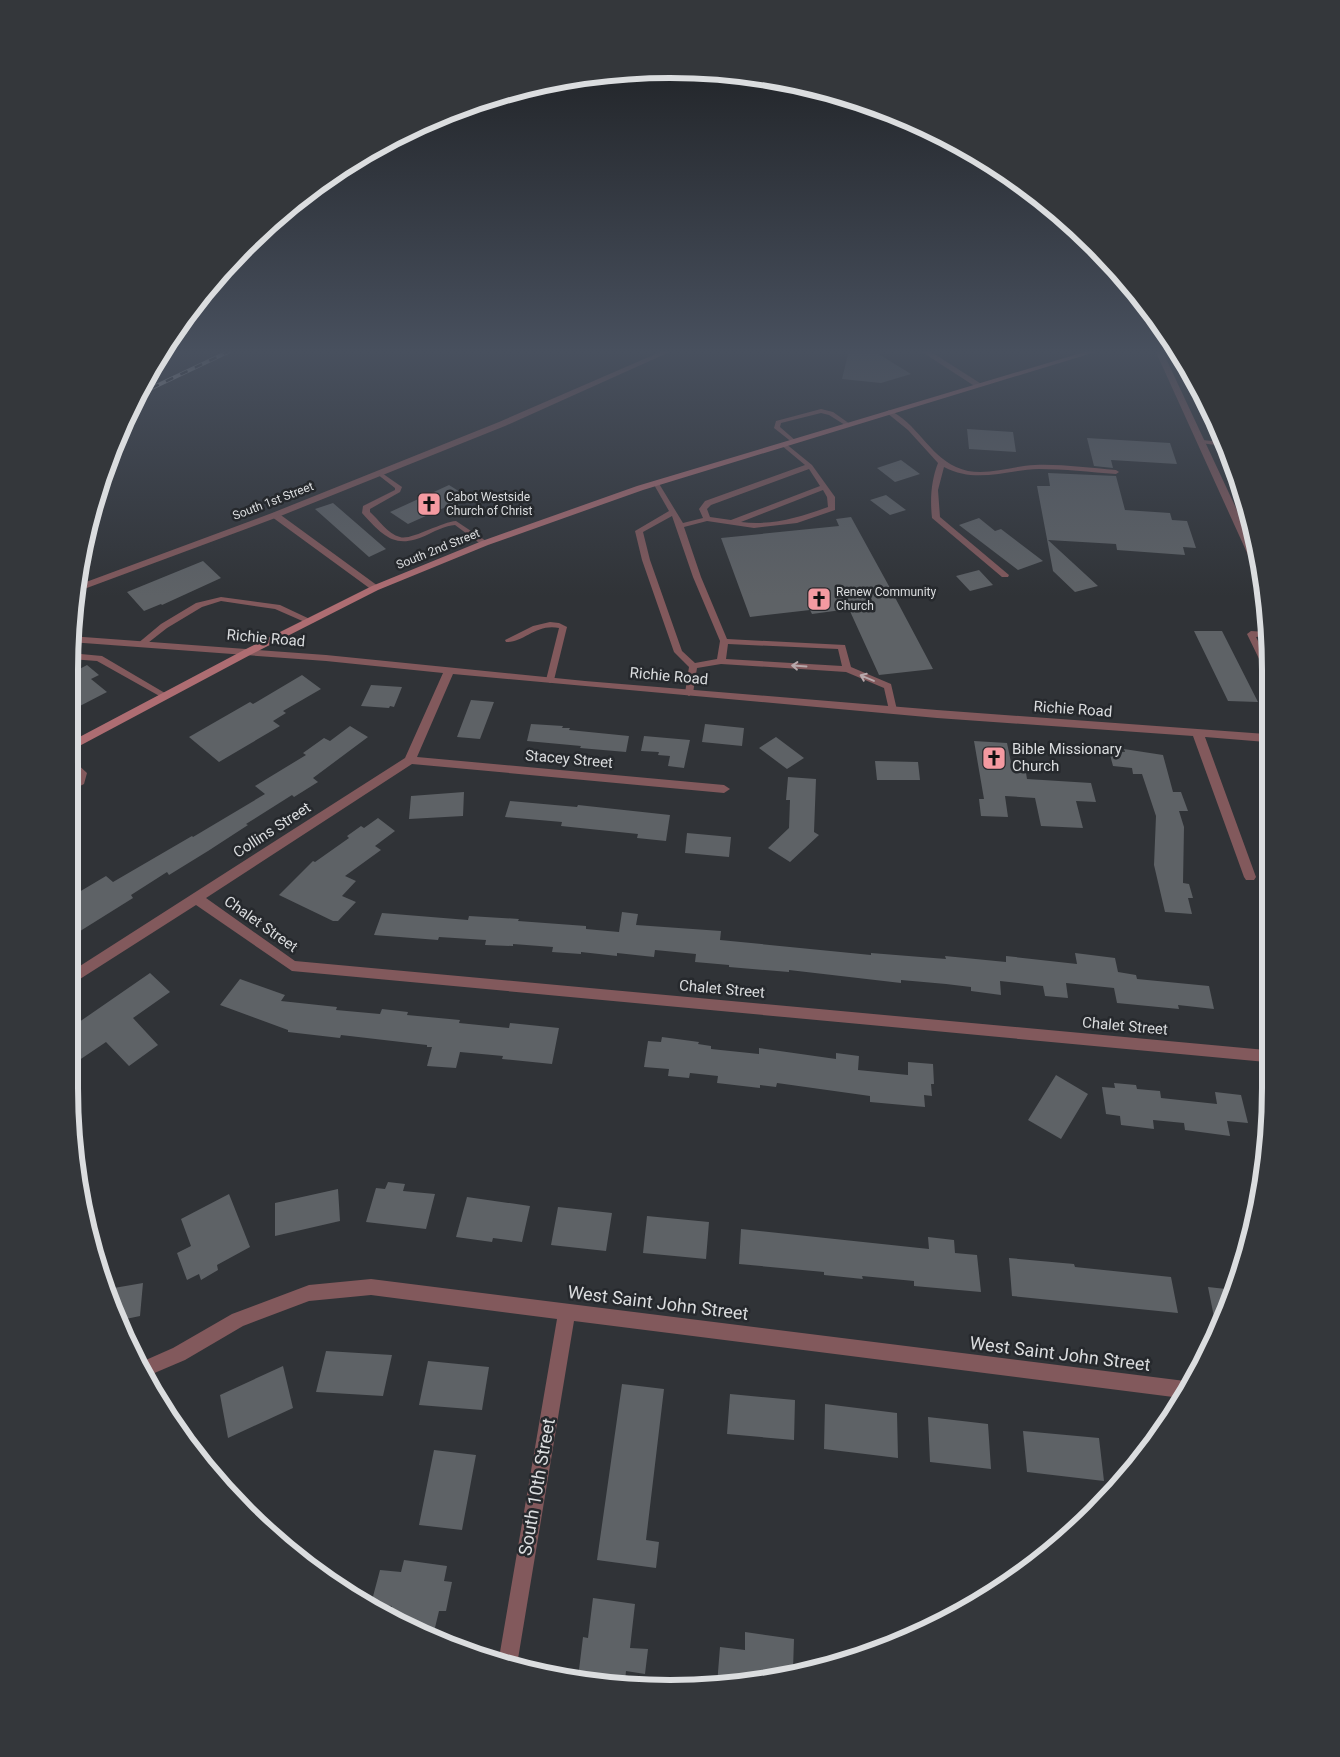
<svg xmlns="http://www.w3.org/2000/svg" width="1340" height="1757" viewBox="0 0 1340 1757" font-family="Roboto,sans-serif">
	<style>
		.building { fill: #5e6266 }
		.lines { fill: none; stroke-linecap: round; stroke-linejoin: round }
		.lane { fill: #82595c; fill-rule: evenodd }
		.street { fill: #82595c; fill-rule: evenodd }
		.secondary { fill: #ae6d72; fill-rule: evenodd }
		.rail-casing { stroke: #c9cbce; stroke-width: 4 }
		.rail { stroke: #26292d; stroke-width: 2.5; stroke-dasharray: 8; stroke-linecap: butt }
		.oneway { stroke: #b7a8ab }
		.labels { text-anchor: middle; stroke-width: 5; stroke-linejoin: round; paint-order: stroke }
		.far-poi-label { font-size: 12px; fill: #dbdddf; stroke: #26292d; text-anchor: start }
		.far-street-label { font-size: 12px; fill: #dbdddf; stroke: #26292d }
		.street-label { font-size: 15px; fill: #dbdddf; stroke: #26292d }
		.poi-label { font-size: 15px; fill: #dbdddf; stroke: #26292d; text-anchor: start }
		.near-street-label { font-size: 18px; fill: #dbdddf; stroke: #26292d }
		.rim { fill: none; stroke: #dbdddf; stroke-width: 6 }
	</style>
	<rect width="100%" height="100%" fill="#303337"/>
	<!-- building -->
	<path class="building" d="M849 350H872L911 374 881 383 842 379Z
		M967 429 1013 432 1016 452 969 449Z
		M1087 438 1170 443 1177 464 1111 460 1113 468 1094 466Z
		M901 460 920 474 895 482 877 468Z
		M1048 473 1116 476 1125 510 1170 513 1172 520 1187 521 1196 548 1183 547 1185 555 1117 550 1116 544 1048 540 1098 586 1075 592 1053 571 1037 486H1050Z
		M449 485 468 497 408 524 390 512Z
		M886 495 906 510 890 515 870 500Z
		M333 503 363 529 386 549 369 557 315 509Z
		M851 517 890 588 933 669 879 675 849 609 812 614 810 610 750 617 721 538 839 526 836 519Z
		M979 518 995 531 1001 529 1043 561 1018 570 959 525Z
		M203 561 221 578 162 605 161 604 144 611 127 592Z
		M979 570 993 585 970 591 956 576Z
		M1194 631H1222L1258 702 1228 701Z
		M87 665 99 675 91 679 107 692 76 708 70 703V674Z
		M302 675 321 689 283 711 286 713 273 721 280 726 219 762 189 737 250 702 253 704Z
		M371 685 402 687 394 707 390 706 389 708 361 706Z
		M471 700 494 702 480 739 457 737Z
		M531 724 563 726 562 728H570L569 730 629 736 626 752 580 748 581 746 527 741Z
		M705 724 744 728 742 746 702 742Z
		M350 726 368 737 313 778 318 782 294 797 292 795 246 824 248 825 208 851 169 875 167 872 131 895 133 898 69 938V898L106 876 113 882 192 836 193 837 265 794 255 786 306 755 303 753 324 738 330 741Z
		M644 736 690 740 684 768 668 766 670 756 658 755 659 752 641 751Z
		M776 737 804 758 787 769 759 748Z
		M974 741 1007 743 1013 772 1026 773 1027 779 1091 783 1096 802 1076 801 1083 828 1041 826 1035 798 1005 796 1008 817 981 816 979 799H984Z
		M1124 749 1163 755 1173 792H1181L1188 811H1179L1184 827 1183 883 1189 884 1193 898H1188L1192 914 1165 912 1154 865 1156 816 1142 774H1133L1132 768 1113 766 1109 751 1125 752Z
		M875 761 918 762 920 780H877Z
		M788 777 816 779 814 832 819 835 790 862 768 848 789 828 790 800H786Z
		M464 792 463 816 409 819 411 796Z
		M510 801 577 807 578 805 670 815 666 841 637 838 638 834 561 826 562 822 505 817Z
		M378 818 395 831 375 846 381 850 345 876 356 881 342 896 356 902 338 921H333L279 895 313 861 315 862 349 838 347 836 361 826 364 828Z
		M687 833 731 837 729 857 685 853Z
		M622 912 638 914 636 925 721 931 720 940 871 955V953L946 959 945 956 1006 962V956L1077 964 1075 953 1115 958 1118 972 1136 975 1137 979 1209 986 1214 1009 1178 1005 1179 1009 1117 1003 1114 988 1066 983 1068 998 1045 996 1043 986 1000 981 1001 995 971 991V987L946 984 901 980V983L789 970V972L729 967V965L695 962 696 954 655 950 654 957 617 953V956L581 952V954L552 952 553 947 513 944V946L485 945 486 940 439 937 438 940 374 935 382 913 468 920 469 916 519 919 518 921 586 926V929L619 932Z
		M150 973 170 992 133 1018 158 1045 129 1066 106 1042 69 1067V1029Z
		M240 979 285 995 281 1001 337 1007 336 1010 380 1014 382 1009 408 1012 407 1015 460 1020 459 1023 509 1028 510 1023 559 1028 552 1064 502 1059 503 1056 460 1052 456 1068 427 1066 432 1047H427V1045L341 1035 340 1038 288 1032V1030L220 1005Z
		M662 1037 699 1042 698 1044 711 1046V1049L759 1054V1048L836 1059V1053L859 1056 858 1070 908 1075V1062L933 1064 934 1084H931L932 1096 924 1095 925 1107 870 1102V1096L777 1083 776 1087 760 1085V1088L717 1083 718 1076 690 1073 689 1078 668 1076 669 1069 644 1067 648 1041 661 1042Z
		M1056 1075 1088 1094 1061 1139 1028 1120Z
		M1114 1083 1136 1085 1137 1089 1160 1091 1161 1098 1217 1104 1215 1092 1241 1095 1248 1123 1227 1121 1230 1136 1185 1130 1184 1123 1153 1120 1154 1129 1121 1125 1120 1116 1106 1114 1102 1087 1115 1088Z
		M388 1182 405 1184 403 1191 435 1194 426 1229 366 1222 376 1188 385 1189Z
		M338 1189 340 1221 275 1236V1203Z
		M229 1194 250 1247 217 1265 218 1270 201 1280 199 1274 187 1280 177 1253 191 1246 181 1219Z
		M467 1197 530 1206 522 1242 493 1238 492 1242 456 1237Z
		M558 1207 612 1213 606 1251 551 1245Z
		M647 1216 709 1222 706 1259 643 1253Z
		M741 1229 929 1249 928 1237 954 1240 955 1253 977 1255 981 1292 914 1286V1281L862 1276 863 1279 824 1275V1272L739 1264Z
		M1009 1258 1074 1264 1075 1267 1171 1277 1178 1313 1012 1296Z
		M143 1283 140 1316 121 1320 108 1289Z
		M1208 1287 1235 1290 1216 1327Z
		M326 1351 392 1355 383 1396 316 1392Z
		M428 1361 489 1367 482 1410 419 1405Z
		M283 1366 293 1408 228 1438 220 1395Z
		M622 1384 664 1389 646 1540 659 1542 656 1568 597 1560Z
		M730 1394 795 1400 794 1440 727 1434Z
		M825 1404 897 1413 898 1458 824 1449Z
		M928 1417 988 1424 991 1469 930 1462Z
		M1023 1431 1099 1438 1104 1481 1027 1472Z
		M434 1450 476 1455 462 1530 419 1525Z
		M404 1560 447 1566 444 1581 452 1582 446 1611H439L433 1636 404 1626 389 1617 392 1606 371 1604 380 1570 401 1572Z
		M593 1598 635 1604 630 1648 648 1649 645 1674 626 1671 625 1681 578 1678 583 1637 588 1638Z
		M745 1632 794 1639 793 1670 717 1685 720 1647 745 1650Z"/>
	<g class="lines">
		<!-- lane -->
		<path class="lane" d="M821 409 833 412 850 424 845 425 829 415 821 413 781 423 780 427 796 441 793 443 774 428 776 421Z
			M889 410C916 422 929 455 956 467 981 479 1009 466 1035 465 1062 464 1089 468 1116 470L1119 472 1116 474C1090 472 1064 469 1039 469 1004 470 977 484 944 467L938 490 940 517 1009 575 1008 577H1002L932 518C930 499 931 481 938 463L908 430 887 413 886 412Z
			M1202 440 1222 442 1224 446 1200 443 1199 442Z
			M781 443H785L812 465 835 497V510L797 523 754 528 707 521 684 527 701 577 727 639 845 645 851 667 891 684 897 710 896 712H890L889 710 884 688 846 672 721 664 697 668 693 693 689 696 685 693 689 667 674 652 642 560 635 531 669 511 653 483 658 482 683 523 703 518 699 509 705 501 805 465 781 445ZM809 469 820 486 731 520 710 517 707 509 711 505ZM823 490 827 497 828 507C800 517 772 526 741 522ZM672 516 693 577 720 641 717 659 695 663 682 651 650 560 643 532ZM728 644 838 649 842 666 726 659Z
			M379 471 402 487 400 492 370 509V512C379 520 388 534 400 537 410 541 441 522 456 521L489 543 485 545H482L455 525C445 526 437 530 429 534 396 550 385 538 362 513L363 506 395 490V488L377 474V472Z
			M272 513H278L378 586V590H372L272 517Z
			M221 597 280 605 314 621 313 623H307L275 609 221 601 202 607 167 628 144 646 141 647 137 644 161 624 196 603Z
			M550 622 559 623 567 627 554 680 550 683 546 680 559 628C537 623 523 643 506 642L505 640 533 626Z
			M1251 631 1266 632V636L1256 637 1266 657V668L1262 665 1247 634Z
			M70 653 102 656 170 696 169 698H163L97 661 70 659Z
			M70 759 73 760 87 773 84 784 70 791V784L77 780V774L70 767Z"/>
		<!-- street -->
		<path class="street" d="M665 350H674L505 426 278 517 76 592 78 585 272 513 499 422Z
			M919 350H928L983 385 976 387Z
			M1155 350H1162L1258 555 1263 580 1258 577Z
			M70 636 326 655 585 681 937 710 1266 734V742L1205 737 1256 877 1254 880H1246L1244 877 1193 736 937 718 453 674 417 757 724 785 730 789 724 793 412 764 206 898 295 961 1266 1050V1062L292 971 196 905 69 986V973L405 758 443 673 326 661 70 642Z
			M371 1279 1185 1381 1189 1383 1181 1398 574 1321 517 1665 499 1658 557 1319 371 1295 309 1301 243 1326 185 1360 145 1377 139 1363 173 1348 232 1314 309 1285Z"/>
		<!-- secondary -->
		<path class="secondary" d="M1091 350H1102L643 490 488 545 378 590 252 654 70 751V742L244 650 372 586 482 541 637 486Z"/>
		<!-- rail casing -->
		<g class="rail-casing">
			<path id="rail" d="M137 395 232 350"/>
		</g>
		<!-- rail -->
		<use href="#rail" class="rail"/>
	</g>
	<!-- one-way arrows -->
	<defs><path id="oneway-shaft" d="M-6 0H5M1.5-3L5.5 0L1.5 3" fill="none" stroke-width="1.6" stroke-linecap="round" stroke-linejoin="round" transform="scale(1.25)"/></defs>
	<g class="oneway">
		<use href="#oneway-shaft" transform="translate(799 666) rotate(-176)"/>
		<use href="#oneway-shaft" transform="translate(867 678) rotate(-157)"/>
	</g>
	<!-- sky -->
	<linearGradient id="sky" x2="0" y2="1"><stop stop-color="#1a1c1e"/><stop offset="0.59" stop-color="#48505e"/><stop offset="1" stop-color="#48505e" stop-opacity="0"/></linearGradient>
	<rect width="1340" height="596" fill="url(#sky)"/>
	<!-- icons -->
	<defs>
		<g id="church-square" transform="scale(1.25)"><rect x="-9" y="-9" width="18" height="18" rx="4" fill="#f49aa1" stroke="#26292d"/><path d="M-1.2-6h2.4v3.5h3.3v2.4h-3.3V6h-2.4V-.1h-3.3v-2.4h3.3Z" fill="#111"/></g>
	</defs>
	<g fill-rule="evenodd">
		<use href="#church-square" x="429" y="504"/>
		<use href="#church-square" x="819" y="599"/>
		<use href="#church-square" x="994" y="758"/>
	</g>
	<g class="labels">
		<!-- far-poi labels -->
		<g class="far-poi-label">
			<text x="446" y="501">Cabot Westside<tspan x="446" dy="14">Church of Christ</tspan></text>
			<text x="836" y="596">Renew Community<tspan x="836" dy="14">Church</tspan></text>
		</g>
		<!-- far-street labels -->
		<g class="far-street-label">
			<text transform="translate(273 501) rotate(-21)" y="4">South 1st Street</text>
			<text transform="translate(438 549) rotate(-22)" y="4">South 2nd Street</text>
		</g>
		<!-- street labels -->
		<g class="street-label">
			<text transform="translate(266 638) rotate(5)" y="5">Richie Road</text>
			<text transform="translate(669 676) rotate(5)" y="5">Richie Road</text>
			<text transform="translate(1073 709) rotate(4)" y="5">Richie Road</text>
			<text transform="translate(569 759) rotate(5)" y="5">Stacey Street</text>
			<text transform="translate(272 830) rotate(-33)" y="5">Collins Street</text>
			<text transform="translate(261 924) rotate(35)" y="5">Chalet Street</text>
			<text transform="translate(722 989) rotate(5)" y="5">Chalet Street</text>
			<text transform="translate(1125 1026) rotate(5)" y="5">Chalet Street</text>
		</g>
		<!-- poi labels -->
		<g class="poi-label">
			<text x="1012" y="754">Bible Missionary<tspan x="1012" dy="17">Church</tspan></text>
		</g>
		<!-- near-street labels -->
		<g class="near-street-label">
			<text transform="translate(658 1303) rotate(7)" y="6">West Saint John Street</text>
			<text transform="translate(1060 1354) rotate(7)" y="6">West Saint John Street</text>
			<text transform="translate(537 1487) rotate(-80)" y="6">South 10th Street</text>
		</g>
	</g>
	<!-- crop -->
	<path d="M0 0H1340V1757H0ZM670 78H670A592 592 0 0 1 1262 670V1088A592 592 0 0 1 670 1680H670A592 592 0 0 1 78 1088V670A592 592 0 0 1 670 78Z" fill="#34373b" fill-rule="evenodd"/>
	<path class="rim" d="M670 78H670A592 592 0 0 1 1262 670V1088A592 592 0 0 1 670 1680H670A592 592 0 0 1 78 1088V670A592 592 0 0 1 670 78Z"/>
</svg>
